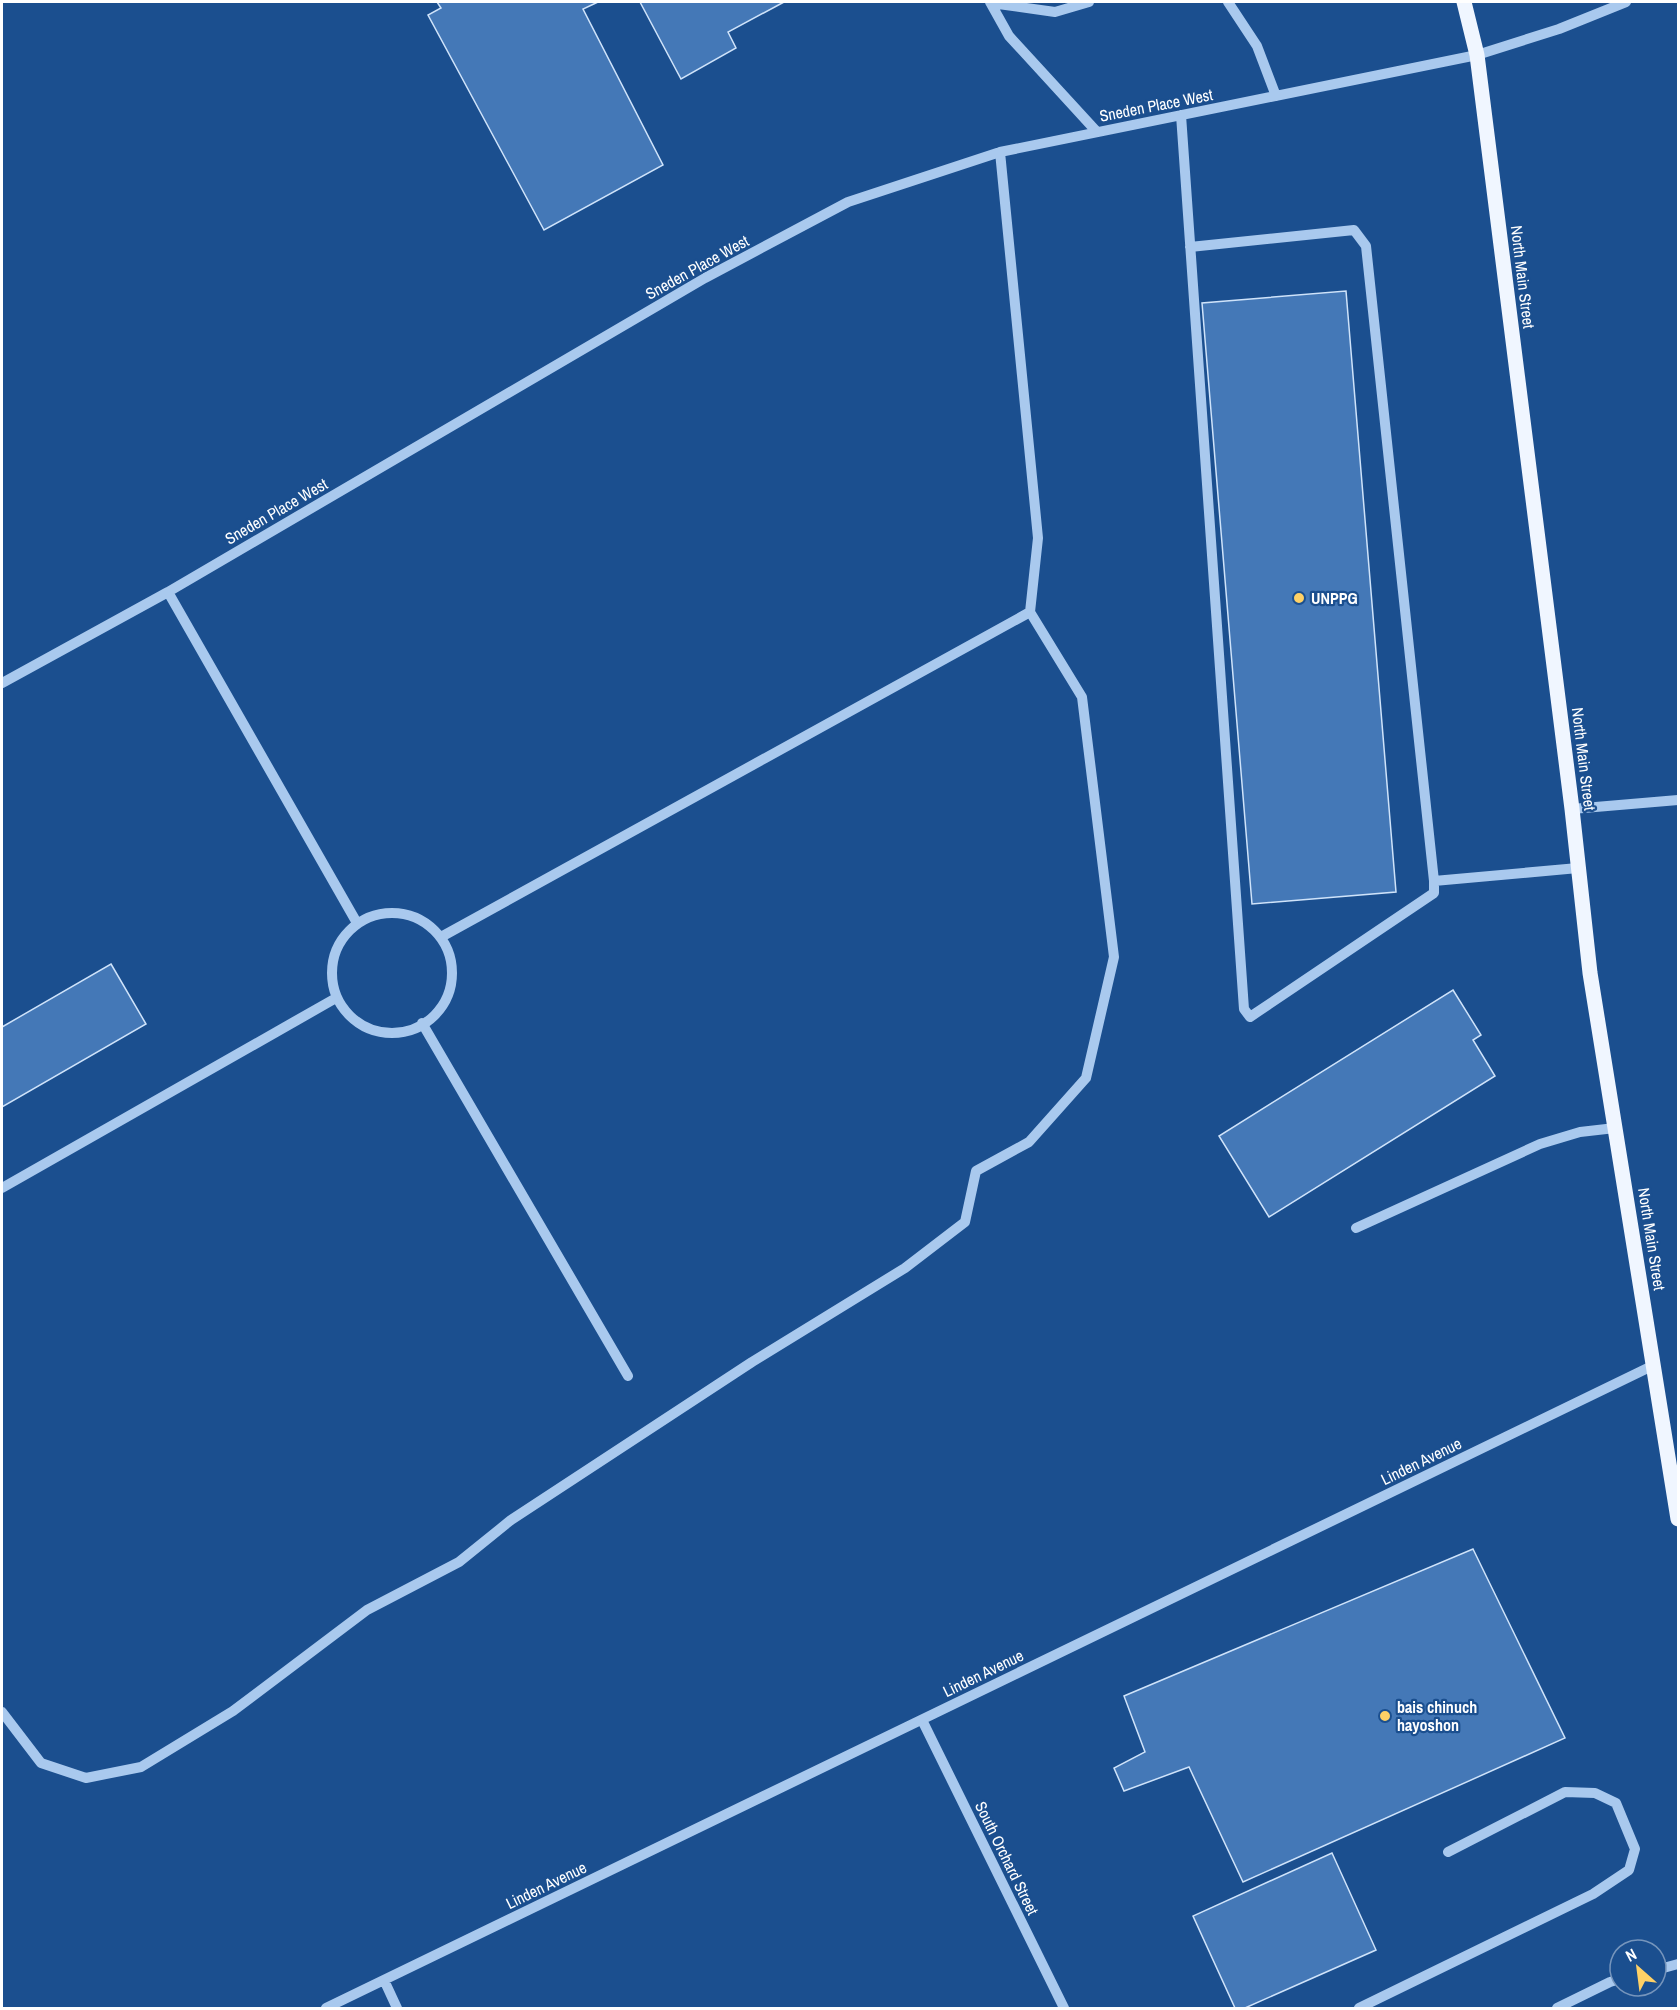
<svg xmlns="http://www.w3.org/2000/svg" width="1680" height="2010" viewBox="0 0 1680 2010" font-family="'Archivo Narrow',sans-serif">
	<style>
		.building { fill: #4478b7; stroke: #cfe3fa; stroke-width: 1.5 }
		.lines { fill: none; stroke-linecap: round; stroke-linejoin: round }
		.minor { stroke: #a9c9ee; stroke-width: 10 }
		.major { stroke: #f0f6ff; stroke-width: 15 }
		.poi-dot { fill: #ffd166; stroke: #1b4f8f; stroke-width: 2 }
		.labels { text-anchor: middle; stroke-width: 4.5; stroke-linejoin: round; paint-order: stroke }
		.street-label { font-size: 16px; fill: #fff; stroke: #1b4f8f }
		.poi-label { font-size: 16px; font-weight: bold; fill: #fff; stroke: #1b4f8f; text-anchor: start }
	</style>
	<rect width="100%" height="100%" fill="#1b4f8f"/>
	<!-- building -->
	<path class="building" d="M437 2H598L583 9 663 165 544 230 428 15 441 8Z
		M640 2H784L728 32 736 48 681 79Z
		M1346 291 1396 892 1252 904 1202 303Z
		M111 964 146 1024 2 1107V1027Z
		M1453 990 1481 1035 1473 1040 1495 1076 1269 1217 1219 1136Z
		M1473 1549 1565 1738 1243 1882 1189 1767 1124 1791 1114 1768 1145 1752 1124 1696Z
		M1332 1853 1376 1950 1245 2008H1235L1193 1916Z"/>
	<g class="lines">
		<!-- minor -->
		<path class="minor" d="M990 2 1009 36 1097 132
			M1228 2 1257 46 1276 96
			M991 3 1055 12 1089 2
			M1181 115 1244 1009 1250 1017 1434 893V881L1366 246 1354 230 1190 247
			M168 592 357 923
			M2 683 168 592 705 278 848 202 1000 152 1477 55 1559 29 1626 2
			M1572 809 1678 800
			M1434 881 1578 868
			M332 973a60 60 0 1 1 120 0a60 60 0 1 1-120 0Z
			M441 937 1030 612 1038 538 1000 152
			M422 1023 628 1376
			M2 1188 336 998
			M1356 1228 1540 1144 1580 1132 1615 1128
			M2 1712 41 1763 86 1778 141 1767 233 1711 367 1610 459 1562 511 1520 752 1362 905 1268 965 1222 976 1171 1029 1142 1086 1078 1114 957 1082 697 1030 612
			M922 1720 1064 2008
			M1656 1970 1678 1964
			M384 1980 397 2008
			M326 2008 1654 1365
			M1359 2008 1593 1894 1629 1870 1635 1849 1616 1803 1595 1793 1565 1792 1448 1852
			M1557 2008 1610 1982 1620 1979"/>
		<!-- major -->
		<path class="major" d="M1464 2 1477 55 1572 809 1590 973 1678 1519"/>
	</g>
	<!-- markers -->
	<g class="poi-dot">
		<circle cx="1299" cy="598" r="6"/>
		<circle cx="1385" cy="1716" r="6"/>
	</g>
	<g class="labels">
		<!-- street labels -->
		<g class="street-label">
			<text transform="translate(1156 105) rotate(-11)" y="6">Sneden Place West</text>
			<text transform="translate(697 267) rotate(-29)" y="6">Sneden Place West</text>
			<text transform="translate(1523 277) rotate(83)" y="6">North Main Street</text>
			<text transform="translate(276 511) rotate(-30)" y="6">Sneden Place West</text>
			<text transform="translate(1584 759) rotate(83)" y="6">North Main Street</text>
			<text transform="translate(1652 1239) rotate(81)" y="6">North Main Street</text>
			<text transform="translate(1421 1461) rotate(-26)" y="6">Linden Avenue</text>
			<text transform="translate(983 1673) rotate(-26)" y="6">Linden Avenue</text>
			<text transform="translate(1007 1858) rotate(64)" y="6">South Orchard Street</text>
			<text transform="translate(546 1885) rotate(-26)" y="6">Linden Avenue</text>
		</g>
		<!-- poi labels -->
		<g class="poi-label">
			<text x="1311" y="604">UNPPG</text>
			<text x="1397" y="1713">bais chinuch<tspan x="1397" dy="18">hayoshon</tspan></text>
		</g>
	</g>
	<!-- border -->
	<rect width="1680" height="2010" fill="none" stroke="#ffffff" stroke-width="6"/>
	<!-- north arrow -->
	<g transform="translate(1638 1968) rotate(332)"><circle r="28" fill="#1b4f8f" stroke="#7695bc" stroke-width="1.5"/>
	<path d="M0-4.5L10 22L0 15L-10 22Z" fill="#ffd166"/>
	<text y="-9" font-size="16" font-weight="bold" text-anchor="middle" fill="#ffffff">N</text>
	</g>
</svg>
